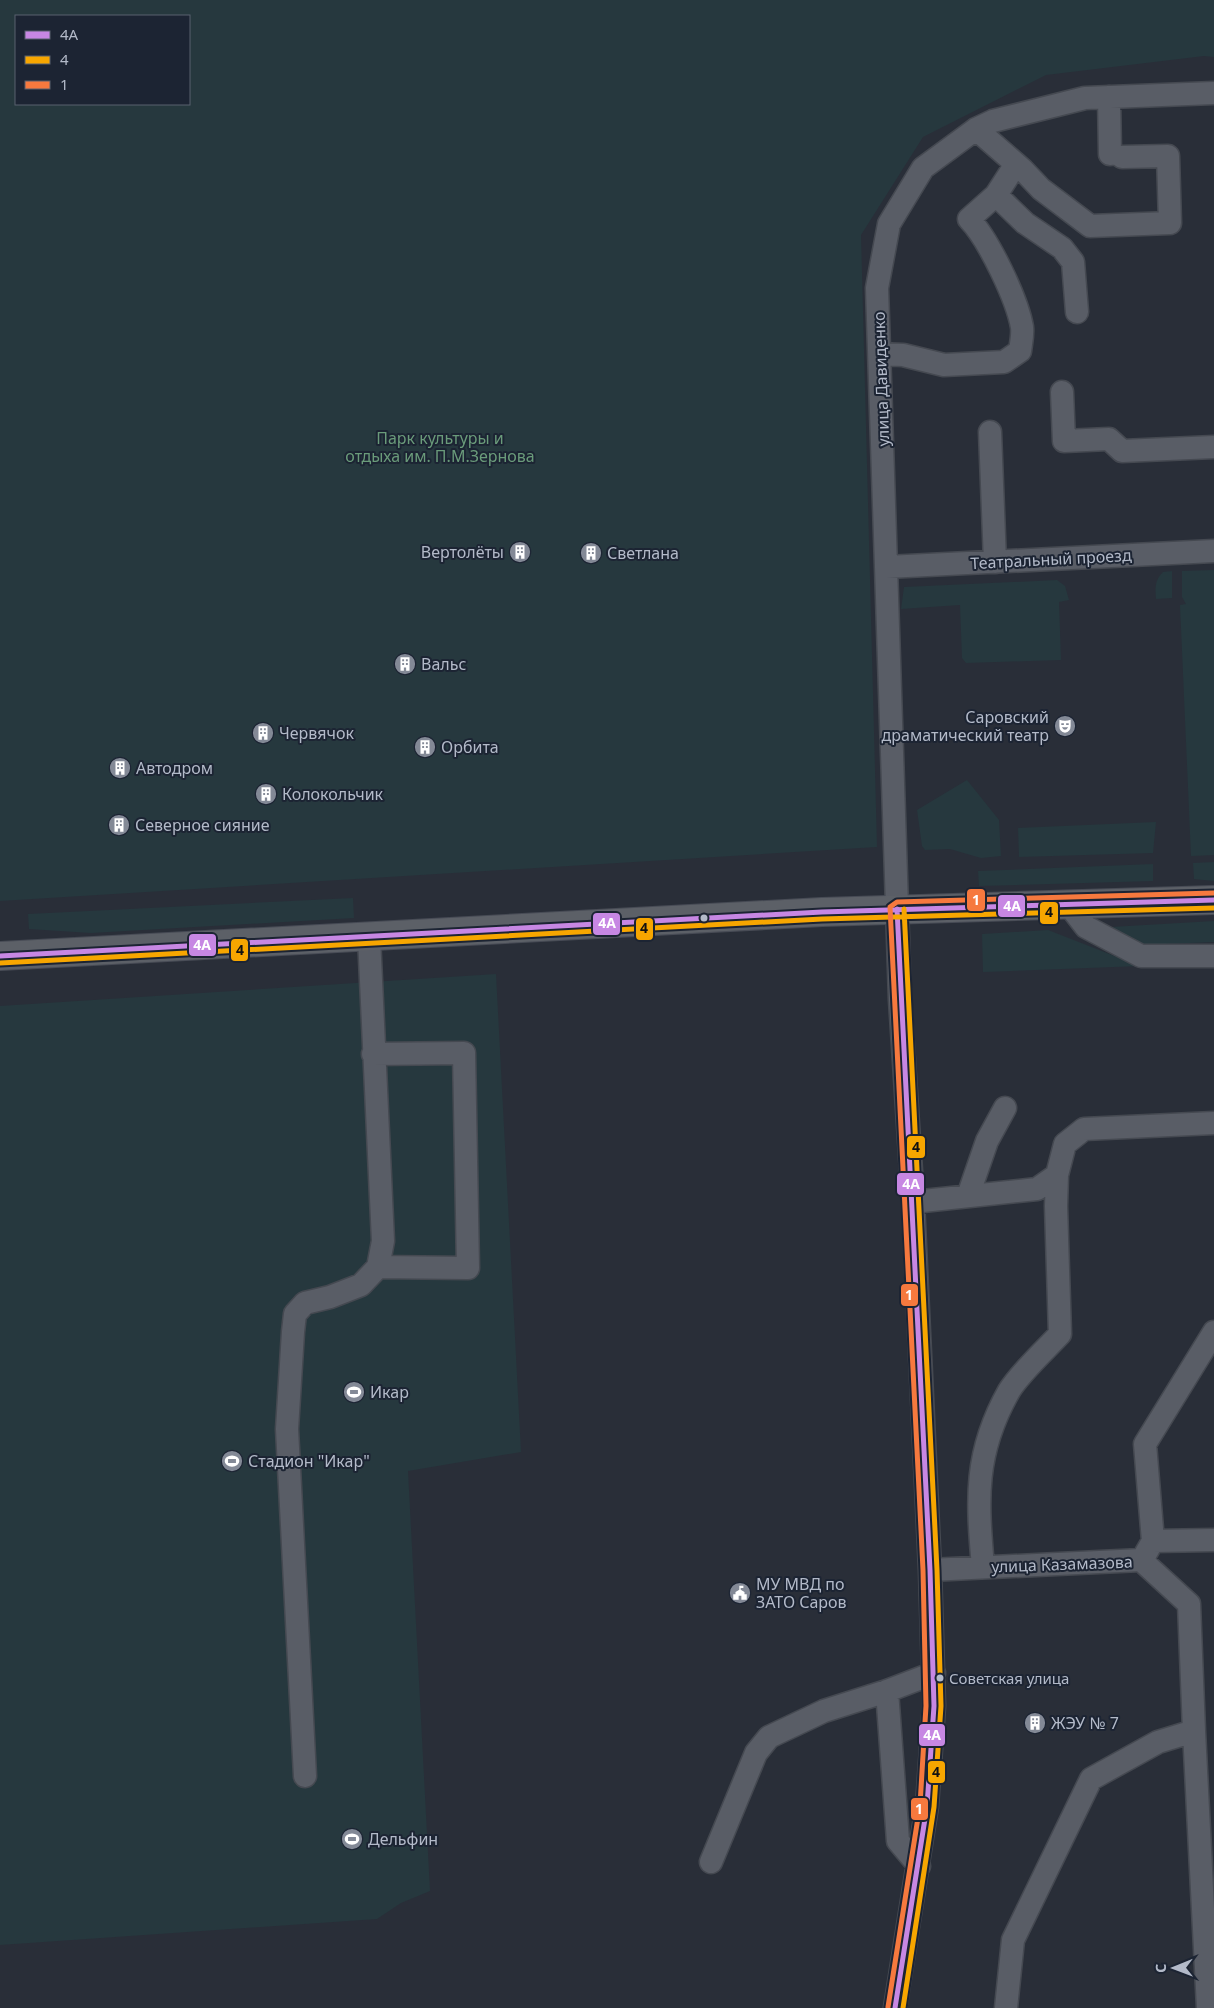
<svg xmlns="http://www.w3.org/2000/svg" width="1214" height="2008" viewBox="0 0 1214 2008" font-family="'Noto Sans',sans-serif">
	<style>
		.green { fill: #26383e; fill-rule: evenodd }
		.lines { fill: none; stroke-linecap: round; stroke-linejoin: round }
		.minor-casing { stroke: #454951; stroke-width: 25 }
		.major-casing { stroke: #474b55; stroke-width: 30 }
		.minor { stroke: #595d66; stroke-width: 22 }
		.major { stroke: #5c6067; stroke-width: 28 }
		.bus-1-casing { stroke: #1c2433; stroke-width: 9 }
		.bus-2-casing { stroke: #1c2433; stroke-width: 9 }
		.bus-3-casing { stroke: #1c2433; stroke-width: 9 }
		.bus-1 { stroke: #c787e3; stroke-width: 5 }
		.bus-2 { stroke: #f7a600; stroke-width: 5 }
		.bus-3 { stroke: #f6793e; stroke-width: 5 }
		.bus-dot { fill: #b3bac9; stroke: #1c2433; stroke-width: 2 }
		.labels { text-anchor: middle; stroke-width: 4; stroke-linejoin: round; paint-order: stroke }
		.bus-label { font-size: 15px; fill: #b3bac9; stroke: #1c2433; text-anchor: start }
		.street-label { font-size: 16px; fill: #b3bac9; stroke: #1c2433 }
		.park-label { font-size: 16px; fill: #6a9b7a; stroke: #1c2433 }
		.poi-label { font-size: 16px; fill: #b3bac9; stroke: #1c2433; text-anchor: start }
		.line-badge { stroke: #1c2433; stroke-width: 2 }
		.badge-label { font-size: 14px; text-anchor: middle; font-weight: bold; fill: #fff }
		.pale-badge-label { font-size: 14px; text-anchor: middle; font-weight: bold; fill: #111 }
	</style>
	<rect width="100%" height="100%" fill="#292e38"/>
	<!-- green -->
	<path class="green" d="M0 0H1214V57L1204 56 1046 75 923 137 861 235 877 847 0 901ZM189 16V104H16V16Z
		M1214 570V855L1191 856 1180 605 1186 604 1182 597V571Z
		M1172 571V598L1156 599C1155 587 1155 580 1163 572Z
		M1057 580 1065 586 1069 600 1059 602 1061 660 966 663 962 658 960 605 901 609 904 587Z
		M967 780 999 820 1001 856 981 858 950 849 925 850 922 846 917 810Z
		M1156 822 1153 853 1019 857 1018 828Z
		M1214 862V881L1194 879 1193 863Z
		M1153 864V881L979 886 978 871Z
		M353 898 354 918 91 933 29 929 28 914Z
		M1214 921V942L1142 945 1111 927Z
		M1048 930 1140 966 983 972 982 934Z
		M496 974 521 1452 408 1471 430 1891 401 1903 377 1919 0 1945V1006Z"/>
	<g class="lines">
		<!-- minor casing -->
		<g class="minor-casing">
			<path id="minor" d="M1109 97 1110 154
				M976 129 1023 170 1041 189 1090 226 1170 223 1168 156 1122 157
				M996 195 1025 223 1062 248 1073 262 1077 312
				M880 354 903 355 944 365 1004 362 1020 351C1021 343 1023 335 1022 327 1017 299 989 240 969 219L996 195 1016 164
				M1062 392 1064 441 1109 439 1122 451 1214 447
				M990 432 995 562
				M887 567 1214 551
				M1069 905 1086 927 1141 956H1214
				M373 1054 464 1053 468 1268 378 1267
				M968 1196 987 1141 1005 1108
				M913 1202 1037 1189 1057 1175 1065 1144 1084 1129 1214 1123
				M1153 1541 1145 1444 1214 1332
				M1146 1553 1153 1541 1214 1540
				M983 1567C977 1499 974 1453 1009 1391 1019 1374 1046 1349 1060 1334L1056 1206 1057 1175
				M930 1570 1141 1560
				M887 1691 898 1841 919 1866
				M1194 1731 1208 2008
				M305 1776 287 1429 293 1332 295 1314 305 1303 330 1297 361 1285 378 1267 383 1241 369 937
				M711 1862 756 1753 769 1737 824 1711 887 1691 934 1673
				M895 2008 927 1806 934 1706 930 1570 913 1202 900 1000 877 288 889 224 923 168 976 129 993 121 1085 98 1214 93
				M1006 2008 1013 1940 1091 1779 1158 1742 1194 1731 1189 1604 1141 1560"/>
		</g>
		<!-- major casing -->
		<g class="major-casing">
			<path id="major" d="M0 956 822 912 1214 900"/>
		</g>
		<!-- minor -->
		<use href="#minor" class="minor"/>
		<!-- major -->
		<use href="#major" class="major"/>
		<!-- bus-1 casing -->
		<g class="bus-1-casing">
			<path id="bus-1" d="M0 956 822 912 1214 900
				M895 2008 927 1806 934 1706 930 1570 897 909"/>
		</g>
		<!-- bus-2 casing -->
		<g class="bus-2-casing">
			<path id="bus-2" d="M0 963 822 919 1214 908
				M903 2008 934 1807 941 1706 937 1570 904 909"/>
		</g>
		<!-- bus-3 casing -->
		<g class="bus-3-casing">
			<path id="bus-3" d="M888 2007 920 1805 926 1706 923 1570 890 907 897 902 1214 893"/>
		</g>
		<!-- bus-1 -->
		<use href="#bus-1" class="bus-1"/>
		<!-- bus-2 -->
		<use href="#bus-2" class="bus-2"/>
		<!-- bus-3 -->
		<use href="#bus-3" class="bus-3"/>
	</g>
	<!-- icons -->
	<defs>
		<g id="building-disc" transform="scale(1.125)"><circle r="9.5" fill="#838996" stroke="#1c2433"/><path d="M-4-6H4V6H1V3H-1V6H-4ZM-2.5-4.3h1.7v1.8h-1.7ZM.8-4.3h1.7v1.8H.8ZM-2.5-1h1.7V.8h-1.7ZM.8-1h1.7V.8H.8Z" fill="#fff"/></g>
		<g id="theatre-disc" transform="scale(1.125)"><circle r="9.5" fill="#838996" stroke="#1c2433"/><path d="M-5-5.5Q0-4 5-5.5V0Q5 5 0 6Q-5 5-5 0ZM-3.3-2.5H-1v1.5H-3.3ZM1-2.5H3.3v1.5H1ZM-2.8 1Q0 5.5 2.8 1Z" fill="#fff"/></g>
		<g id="stadium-disc" transform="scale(1.125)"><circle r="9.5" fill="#838996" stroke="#1c2433"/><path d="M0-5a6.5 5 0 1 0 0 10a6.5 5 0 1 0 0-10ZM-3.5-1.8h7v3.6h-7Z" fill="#fff"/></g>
		<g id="civic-disc" transform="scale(1.125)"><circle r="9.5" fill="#838996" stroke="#1c2433"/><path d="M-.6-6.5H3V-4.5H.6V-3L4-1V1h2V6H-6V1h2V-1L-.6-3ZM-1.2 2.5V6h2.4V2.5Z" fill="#fff"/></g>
	</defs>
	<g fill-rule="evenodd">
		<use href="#building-disc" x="520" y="552"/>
		<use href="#building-disc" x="591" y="553"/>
		<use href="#building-disc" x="405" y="664"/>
		<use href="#theatre-disc" x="1065" y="726"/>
		<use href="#building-disc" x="263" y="733"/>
		<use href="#building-disc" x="425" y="747"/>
		<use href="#building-disc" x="120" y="768"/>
		<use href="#building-disc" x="266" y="794"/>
		<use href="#building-disc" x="119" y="825"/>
		<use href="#stadium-disc" x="354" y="1392"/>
		<use href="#stadium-disc" x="232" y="1461"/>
		<use href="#civic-disc" x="740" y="1593"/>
		<use href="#building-disc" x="1035" y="1723"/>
		<use href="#stadium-disc" x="352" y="1839"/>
	</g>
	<!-- markers -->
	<g class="bus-dot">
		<circle cx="704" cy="918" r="4.5"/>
		<circle cx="940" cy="1678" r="4.5"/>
	</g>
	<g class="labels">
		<!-- bus labels -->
		<g class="bus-label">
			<text x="949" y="1684">Советская улица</text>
		</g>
		<!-- street labels -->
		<g class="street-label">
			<text transform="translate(881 379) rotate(-92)" y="6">улица Давиденко</text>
			<text transform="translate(1051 559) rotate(-3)" y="6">Театральный проезд</text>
			<text transform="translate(1062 1564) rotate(-2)" y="6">улица Казамазова</text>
		</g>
		<!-- park labels -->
		<g class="park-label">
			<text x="440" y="444">Парк культуры и<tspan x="440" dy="18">отдыха им. П.М.Зернова</tspan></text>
		</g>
		<!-- poi labels -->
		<g class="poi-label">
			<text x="504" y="558" text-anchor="end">Вертолёты</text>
			<text x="607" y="559">Светлана</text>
			<text x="421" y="670">Вальс</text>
			<text x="1049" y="723" text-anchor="end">Саровский<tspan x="1049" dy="18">драматический театр</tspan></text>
			<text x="279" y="739">Червячок</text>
			<text x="441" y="753">Орбита</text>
			<text x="136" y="774">Автодром</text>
			<text x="282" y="800">Колокольчик</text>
			<text x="135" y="831">Северное сияние</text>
			<text x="370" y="1398">Икар</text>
			<text x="248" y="1467">Стадион "Икар"</text>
			<text x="756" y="1590">МУ МВД по<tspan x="756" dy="18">ЗАТО Саров</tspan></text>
			<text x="1051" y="1729">ЖЭУ № 7</text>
			<text x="368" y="1845">Дельфин</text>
		</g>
	</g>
	<g class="line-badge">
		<rect x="966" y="888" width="20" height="24" rx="5" fill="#f6793e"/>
		<rect x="997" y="894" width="29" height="24" rx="5" fill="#c787e3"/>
		<rect x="1039" y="901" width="20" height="24" rx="5" fill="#f7a600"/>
		<rect x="592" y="912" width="29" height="24" rx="5" fill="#c787e3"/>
		<rect x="635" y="917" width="19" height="24" rx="5" fill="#f7a600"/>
		<rect x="188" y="933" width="29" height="24" rx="5" fill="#c787e3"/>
		<rect x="230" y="938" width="19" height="24" rx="5" fill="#f7a600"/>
		<rect x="906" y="1135" width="20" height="24" rx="5" fill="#f7a600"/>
		<rect x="896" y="1172" width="29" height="24" rx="5" fill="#c787e3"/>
		<rect x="900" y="1283" width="19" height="24" rx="5" fill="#f6793e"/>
		<rect x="918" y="1723" width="28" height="24" rx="5" fill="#c787e3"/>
		<rect x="927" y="1760" width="19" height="24" rx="5" fill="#f7a600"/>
		<rect x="910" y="1797" width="19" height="24" rx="5" fill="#f6793e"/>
	</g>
	<g class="badge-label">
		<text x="976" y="905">1</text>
		<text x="1012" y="911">4А</text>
		<text x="607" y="928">4А</text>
		<text x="202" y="950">4А</text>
		<text x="911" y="1189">4А</text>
		<text x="909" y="1300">1</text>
		<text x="932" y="1740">4А</text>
		<text x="919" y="1814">1</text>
	</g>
	<g class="pale-badge-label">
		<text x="1049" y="917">4</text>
		<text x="644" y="933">4</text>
		<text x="240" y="955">4</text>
		<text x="916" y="1152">4</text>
		<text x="936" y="1777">4</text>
	</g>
	<!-- legend -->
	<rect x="15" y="15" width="175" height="90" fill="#1c2433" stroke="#58606f"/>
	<rect x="25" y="31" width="25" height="8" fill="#c787e3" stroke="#58606f"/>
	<text x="60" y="40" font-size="15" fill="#b3bac9">4А</text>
	<rect x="25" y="56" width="25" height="8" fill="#f7a600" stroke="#58606f"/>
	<text x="60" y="65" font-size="15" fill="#b3bac9">4</text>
	<rect x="25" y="81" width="25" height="8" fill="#f6793e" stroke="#58606f"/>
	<text x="60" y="90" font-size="15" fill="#b3bac9">1</text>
	<!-- north arrow -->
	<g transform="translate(1174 1968) rotate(269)" stroke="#1c2433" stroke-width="4" paint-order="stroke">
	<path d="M0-4L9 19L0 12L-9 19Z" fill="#b3bac9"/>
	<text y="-8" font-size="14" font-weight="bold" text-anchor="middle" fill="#b3bac9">С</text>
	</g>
</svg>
